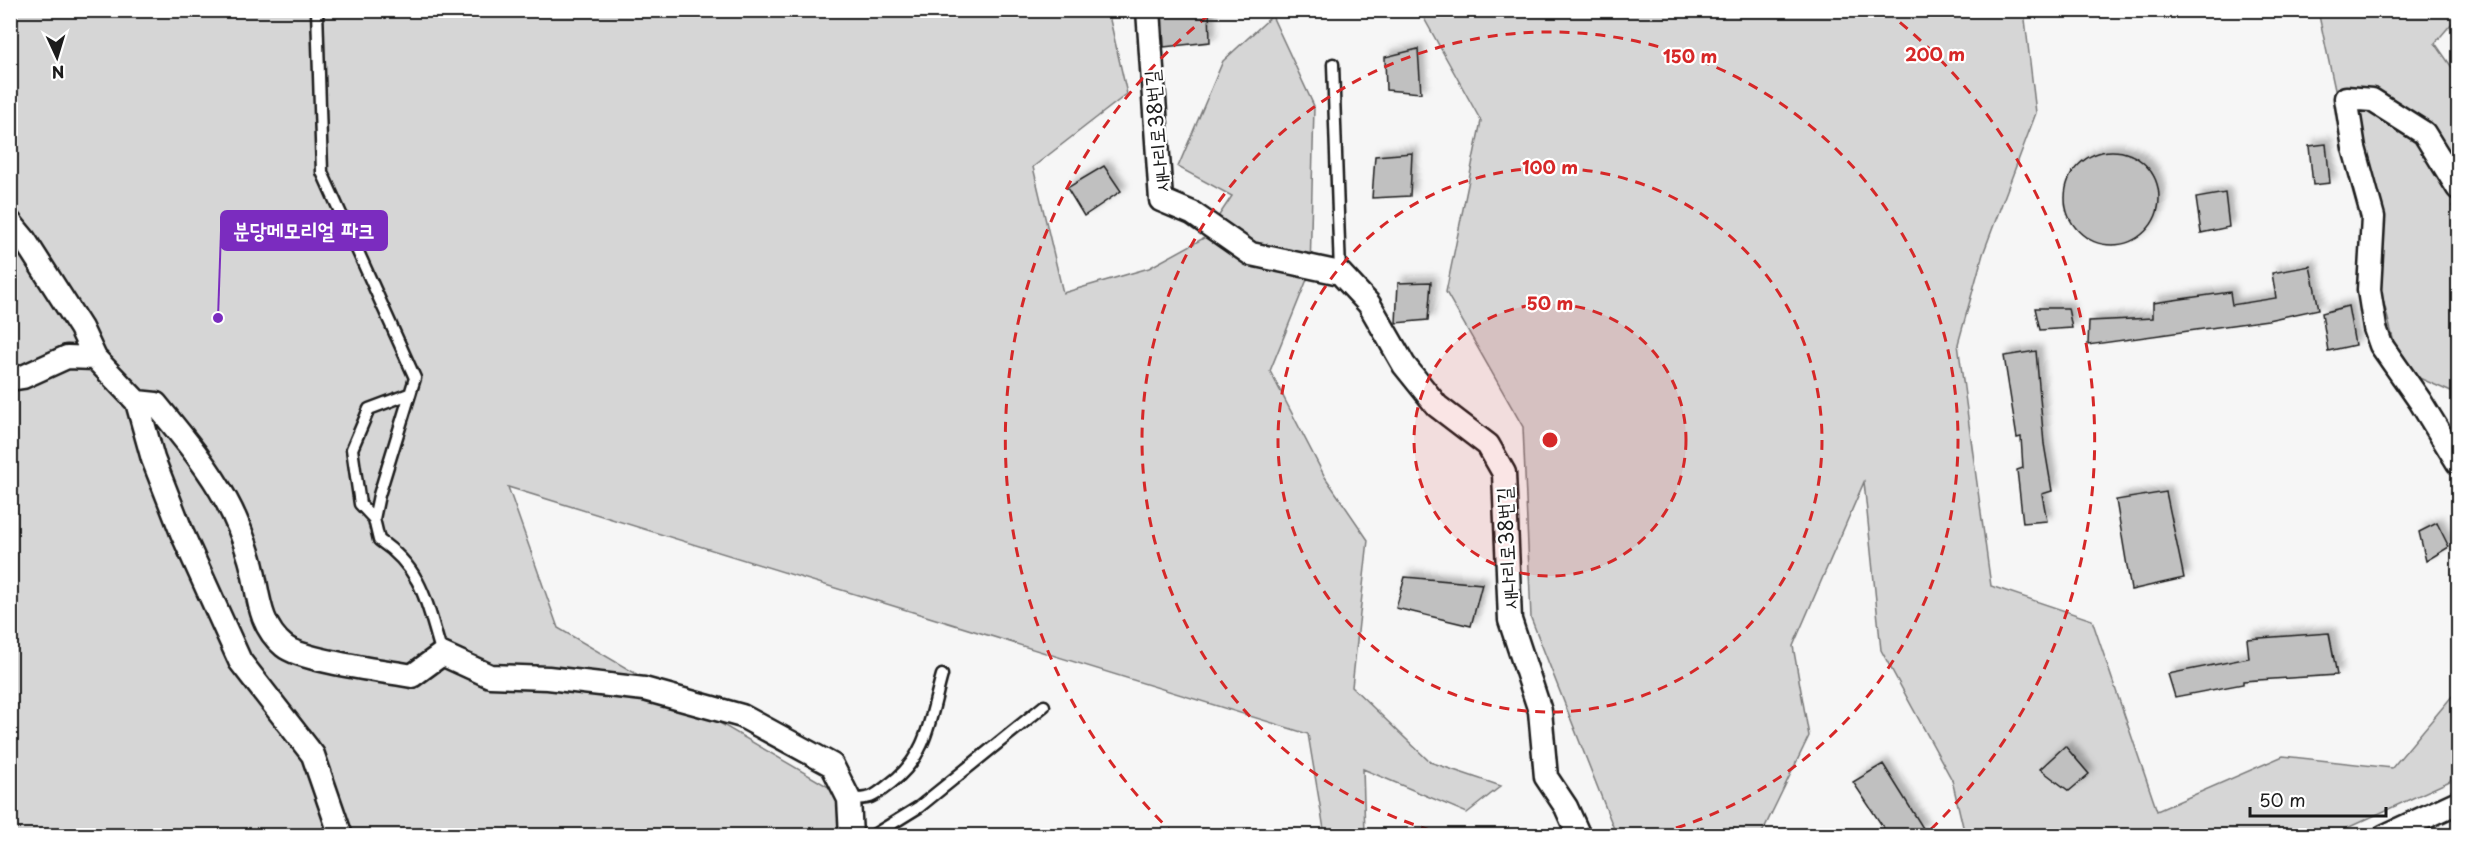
<svg xmlns="http://www.w3.org/2000/svg" width="2469" height="846" viewBox="0 0 2469 846" font-family="'Playpen Sans','Poor Story',sans-serif">
	<style>
		.green { fill: #d6d6d6; stroke: #797979; stroke-width: 1.5 }
		.building { fill: #c0c0c0; stroke: #1c1c1c; stroke-width: 1.5; filter: url(#shadow) }
		.lines { fill: none; stroke-linecap: round; stroke-linejoin: round }
		.lane-casing { stroke: #1c1c1c; stroke-width: 15 }
		.street-casing { stroke: #1c1c1c; stroke-width: 27 }
		.lane { stroke: #fff; stroke-width: 10 }
		.street { stroke: #fff; stroke-width: 22 }
		.ring { fill: none; stroke: #d62828; stroke-width: 3; stroke-dasharray: 10 8 }
		.labels { text-anchor: middle; stroke-width: 4.5; stroke-linejoin: round; paint-order: stroke }
		.street-label { font-size: 20px; fill: #1c1c1c; stroke: #fff }
		.centre { fill: #d62828; stroke: #fff; stroke-width: 3 }
		.ring-label { font-size: 18px; text-anchor: middle; font-weight: bold; fill: #d62828; stroke: #fff; stroke-width: 4.5; stroke-linejoin: round; paint-order: stroke }
		.leader { fill: none; stroke: #7b2cbf; stroke-width: 2 }
		.callout-dot { fill: #7b2cbf; stroke: #fff; stroke-width: 2 }
		.callout { fill: #7b2cbf; stroke: #7b2cbf; stroke-width: 2 }
		.callout-label { font-size: 21px; text-anchor: middle; font-weight: bold; fill: #fff }
	</style>
	<defs>
		<filter id="shadow"><feDropShadow dx="5.5" dy="-5.5" stdDeviation="3" flood-color="#0004"/></filter>
	</defs>
	<rect width="100%" height="100%" fill="#f6f6f6"/>
	<filter id="ink" filterUnits="userSpaceOnUse"><feTurbulence type="fractalNoise" baseFrequency=".0167" numOctaves="2"/><feDisplacementMap in="SourceGraphic" scale="12" xChannelSelector="R" yChannelSelector="G"/><feConvolveMatrix kernelMatrix="1 2 1 2 8 2 1 2 1" color-interpolation-filters="sRGB"/></filter>
	<g filter="url(#ink)">
		<!-- green -->
		<path class="green" d="M10 11H1108L1127 94 1033 167 1063 293 1149 268 1204 238 1232 196 1178 167 1223 61 1272 16 1314 106 1310 272 1270 371 1325 477 1368 540 1352 687 1430 762 1501 786 1467 813 1363 769 1365 835H1325L1308 734 508 487 558 628 849 799 853 835H11Z
			M1420 11H2024L2036 113 1983 254 1958 344 1991 586 2092 620 2157 811 2283 756 2392 768 2458 689V747L2450 781 2332 835H1965L1952 780 1881 650 1864 482 1793 646 1809 736 1761 835H1618L1614 829 1531 618 1523 427 1446 292 1481 121Z
			M2318 11H2458V16L2435 43 2458 76V201L2452 206 2458 215V395L2401 370 2365 229Z"/>
		<!-- building -->
		<path class="building" d="M1162 10H1209L1210 42 1164 47Z
			M1418 49 1421 93 1386 90 1385 57Z
			M2326 144 2330 183 2313 185 2309 146Z
			M2065 198a47 47 0 1 1 94 0a47 47 0 1 1-94 0Z
			M1412 153 1410 196 1372 198 1375 156Z
			M1104 166 1121 191 1084 216 1067 188Z
			M2225 193 2229 227 2201 233 2196 198Z
			M2310 266 2319 309 2268 320 2088 345 2089 321 2153 318V303L2230 292 2232 305 2276 298 2272 273Z
			M1431 282 1428 320 1396 323 1398 283Z
			M2348 306 2355 345 2328 351 2322 313Z
			M2035 308H2068L2072 328 2040 330Z
			M2036 351 2044 444 2052 491 2042 494 2047 521 2023 523 2017 470 2023 468 2021 437 2017 438 2004 356Z
			M2166 492 2184 578 2131 590 2116 500Z
			M2437 523 2449 547 2426 561 2419 532Z
			M1405 577 1482 584 1471 626 1396 608Z
			M2329 633 2337 675 2243 681V684L2175 697 2168 674 2249 658 2247 639Z
			M2065 746 2089 774 2069 791 2040 769Z
			M1883 764 1923 828 1910 836H1889L1853 782Z"/>
		<g class="lines">
			<!-- lane casing -->
			<g class="lane-casing">
				<path id="lane" d="M317 10 322 172 415 378 379 495 374 519 379 540C424 570 427 606 442 654
					M1333 64 1340 273
					M374 519 360 504 352 449 369 409 409 394
					M849 799C873 799 873 797 891 783 928 755 930 717 942 675
					M872 836 919 807 1044 706"/>
			</g>
			<!-- street casing -->
			<g class="street-casing">
				<path id="street" d="M1148 10 1161 200 1192 213 1251 254 1340 273 1369 304 1404 365 1437 406 1488 445 1504 473 1510 620 1540 711 1546 777 1566 807 1579 836
					M2458 188 2424 133 2372 100 2346 98 2354 148 2373 217 2369 290 2375 328 2381 345 2420 401 2458 463
					M10 222 24 239 81 328 95 358 137 402 153 459 182 533 240 661 313 755 341 836
					M10 379 23 377 67 357 95 358
					M137 402 156 404C181 435 207 465 226 500 236 518 244 539 250 559 259 589 256 623 284 646 302 661 384 671 412 676L442 654 490 676 548 678 644 689 742 716 832 765 849 799 851 836
					M2385 836 2458 802"/>
			</g>
			<!-- lane -->
			<use href="#lane" class="lane"/>
			<!-- street -->
			<use href="#street" class="street"/>
		</g>
	</g>
	<!-- distance rings -->
	<circle cx="1550" cy="440" r="136" fill="#d62828" fill-opacity=".12"/>
	<g class="ring">
		<circle cx="1550" cy="440" r="136"/>
		<circle cx="1550" cy="440" r="272"/>
		<path d="M1448 835A408 408 0 1 1 1652 835"/>
		<path d="M1175 835A545 545 0 0 1 1214 11M1886 11A545 545 0 0 1 1925 835"/>
	</g>
	<g class="labels">
		<!-- street labels -->
		<g class="street-label">
			<text transform="translate(1157 131) rotate(-95)" y="7">새나리로38번길</text>
			<text transform="translate(1507 548) rotate(-93)" y="7">새나리로38번길</text>
		</g>
	</g>
	<circle cx="1550" cy="440" r="9" class="centre"/>
	<g class="ring-label">
		<text x="1935" y="61">200 m</text>
		<text x="1690" y="63">150 m</text>
		<text x="1550" y="174">100 m</text>
		<text x="1550" y="310">50 m</text>
	</g>
	<!-- callouts -->
	<path class="leader" d="M218 318L221 231"/>
	<circle class="callout-dot" cx="218" cy="318" r="6"/>
	<rect class="callout" x="221" y="211" width="166" height="39" rx="6"/>
	<g class="callout-label">
		<text x="304" y="238">분당메모리얼 파크</text>
	</g>
	<!-- margin -->
	<rect width="2469" height="846" fill="none" stroke="#fff" stroke-width="36"/>
	<rect x="18" y="18" width="2433" height="810" fill="none" stroke="#1c1c1c" stroke-width="2" filter="url(#ink)"/>
	<!-- north arrow -->
	<g transform="translate(57 57) rotate(176)" stroke="#ffffff" stroke-width="4.5" paint-order="stroke">
	<path d="M0-4.5L10 22L0 15L-10 22Z" fill="#1c1c1c"/>
	<text y="-9" font-size="16" font-weight="bold" text-anchor="middle" fill="#1c1c1c">N</text>
	</g>
	<!-- scale -->
	<path d="M2250 807v9h136v-9" fill="none" stroke="#1c1c1c" stroke-width="3"/>
	<text x="2259" y="807" font-size="18" fill="#1c1c1c" stroke="#ffffff" stroke-width="4.5" paint-order="stroke">50 m</text>
</svg>
